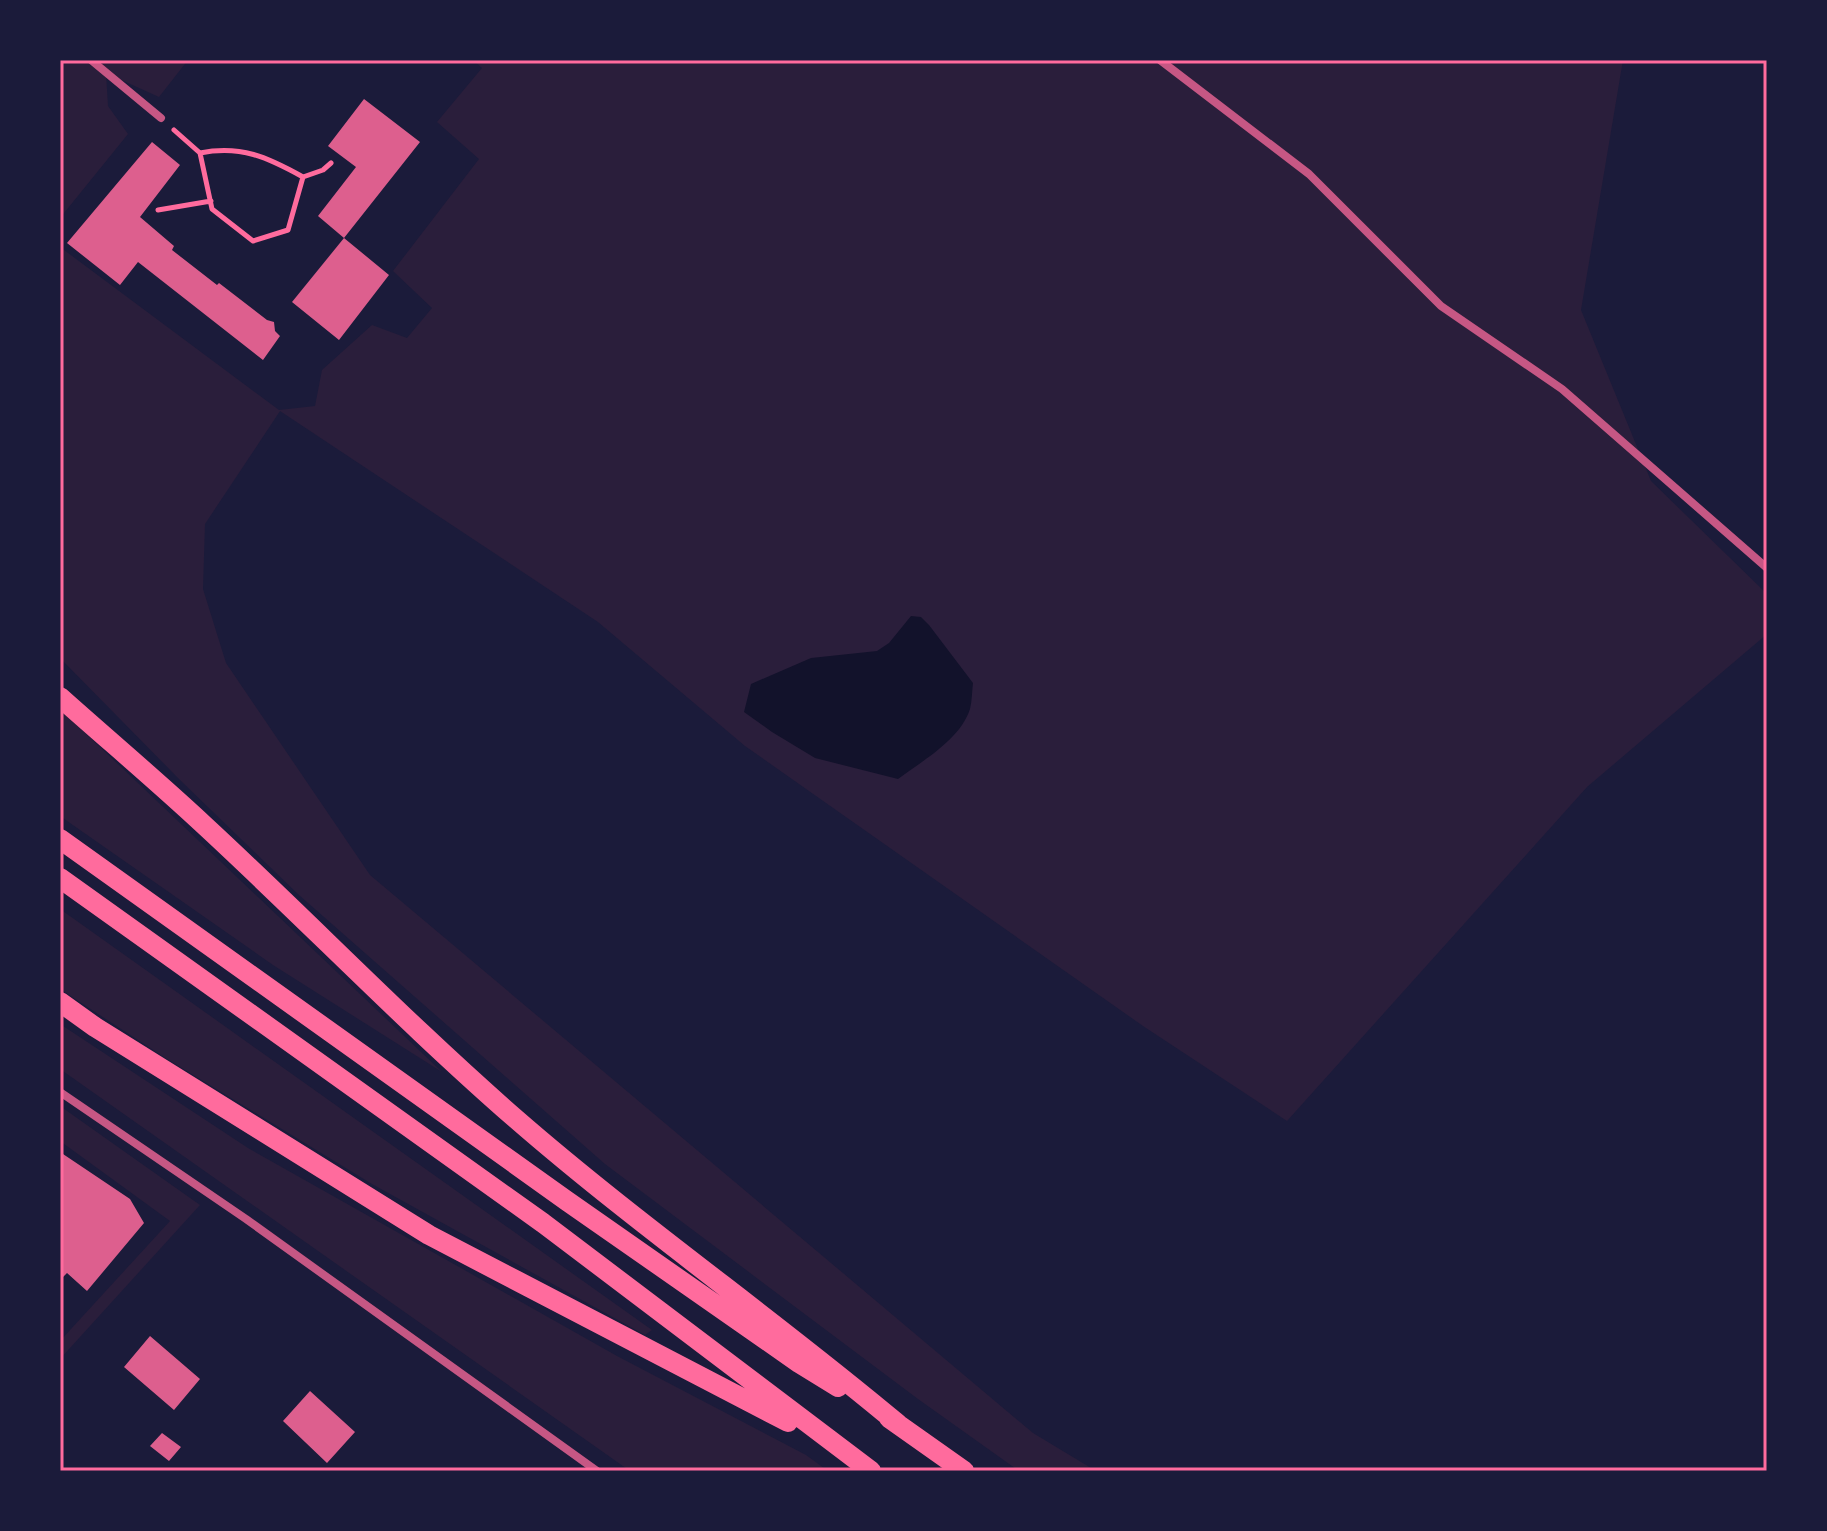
<svg xmlns="http://www.w3.org/2000/svg" width="1827" height="1531" viewBox="0 0 1827 1531" font-family="Barlow,sans-serif">
	<style>
		.green { fill: #2a1e3b }
		.water { fill: #12122b }
		.building { fill: #dd5f8e }
		.lines { fill: none; stroke-linecap: round; stroke-linejoin: round }
		.path { stroke: #ff6b9d; stroke-width: 5 }
		.minor { stroke: #c65784; stroke-width: 8 }
		.primary { stroke: #ff6b9d; stroke-width: 20 }
		.neatline { fill: none; stroke: #ff6b9d; stroke-width: 3 }
	</style>
	<rect width="100%" height="100%" fill="#1b1b3a"/>
	<!-- green -->
	<path class="green" d="M60 60H188L159 97 106 73 108 106 128 134 60 218Z
		M473 60H1623L1581 310 1651 481 1767 594V634L1587 787 1287 1121 1143 1026 745 746 598 622 280 411 205 524 203 589 226 663 370 875 1033 1433 1096 1471H1019L918 1399 605 1164 299 895 179 779 60 658V247L279 410 315 406 322 370 372 325 407 338 432 308 393 271 479 159 437 122 482 68Z
		M60 709 442 1072 273 965 60 816Z
		M60 909 652 1330 645 1335 372 1184 167 1059 60 989Z
		M60 1024 248 1148 617 1356 806 1455 828 1471H630L60 1069Z
		M60 1106 200 1205 60 1359V1341L170 1221 60 1141Z"/>
	<!-- water -->
	<path class="water" d="M911 616 921 617 929 625 973 683C972 691 972 701 970 709 960 740 922 761 898 779L815 758 772 732 744 712 751 684 811 658 877 651 889 643Z"/>
	<!-- building -->
	<path class="building" d="M364 99 420 142 344 238 318 216 356 167 328 146Z
		M152 142 180 165 140 217 174 246 172 250 217 285 219 283 267 320 274 322 275 331 280 336 263 360 138 262 120 285 67 243Z
		M344 238 389 275 339 340 292 302Z
		M60 1152 130 1199 144 1223 87 1291 67 1273 60 1280Z
		M150 1336 200 1379 174 1410 124 1367Z
		M310 1391 355 1432 327 1463 283 1421Z
		M162 1433 181 1447 169 1461 150 1446Z"/>
	<g class="lines">
		<!-- path -->
		<path class="path" d="M174 130 200 153 212 209 253 241 288 230 303 177C267 157 241 145 200 153
			M303 177 323 170 331 163
			M158 210 211 201"/>
		<!-- minor -->
		<path class="minor" d="M91 60 161 118
			M1160 60 1309 174 1441 306 1562 389 1767 568
			M60 1092 246 1219 597 1471"/>
		<!-- primary -->
		<path class="primary" d="M60 697C108 740 157 781 204 825 309 922 408 1025 516 1119 639 1226 773 1319 898 1424
			M60 839 567 1201 799 1363 838 1387
			M60 878 543 1223 871 1471
			M60 1002 95 1027 429 1235 788 1422
			M889 1418 964 1471"/>
	</g>
	<!-- border -->
	<rect width="1827" height="1531" fill="none" stroke="#1b1b3a" stroke-width="124"/>
	<rect x="62" y="62" width="1703" height="1407" class="neatline"/>
</svg>
